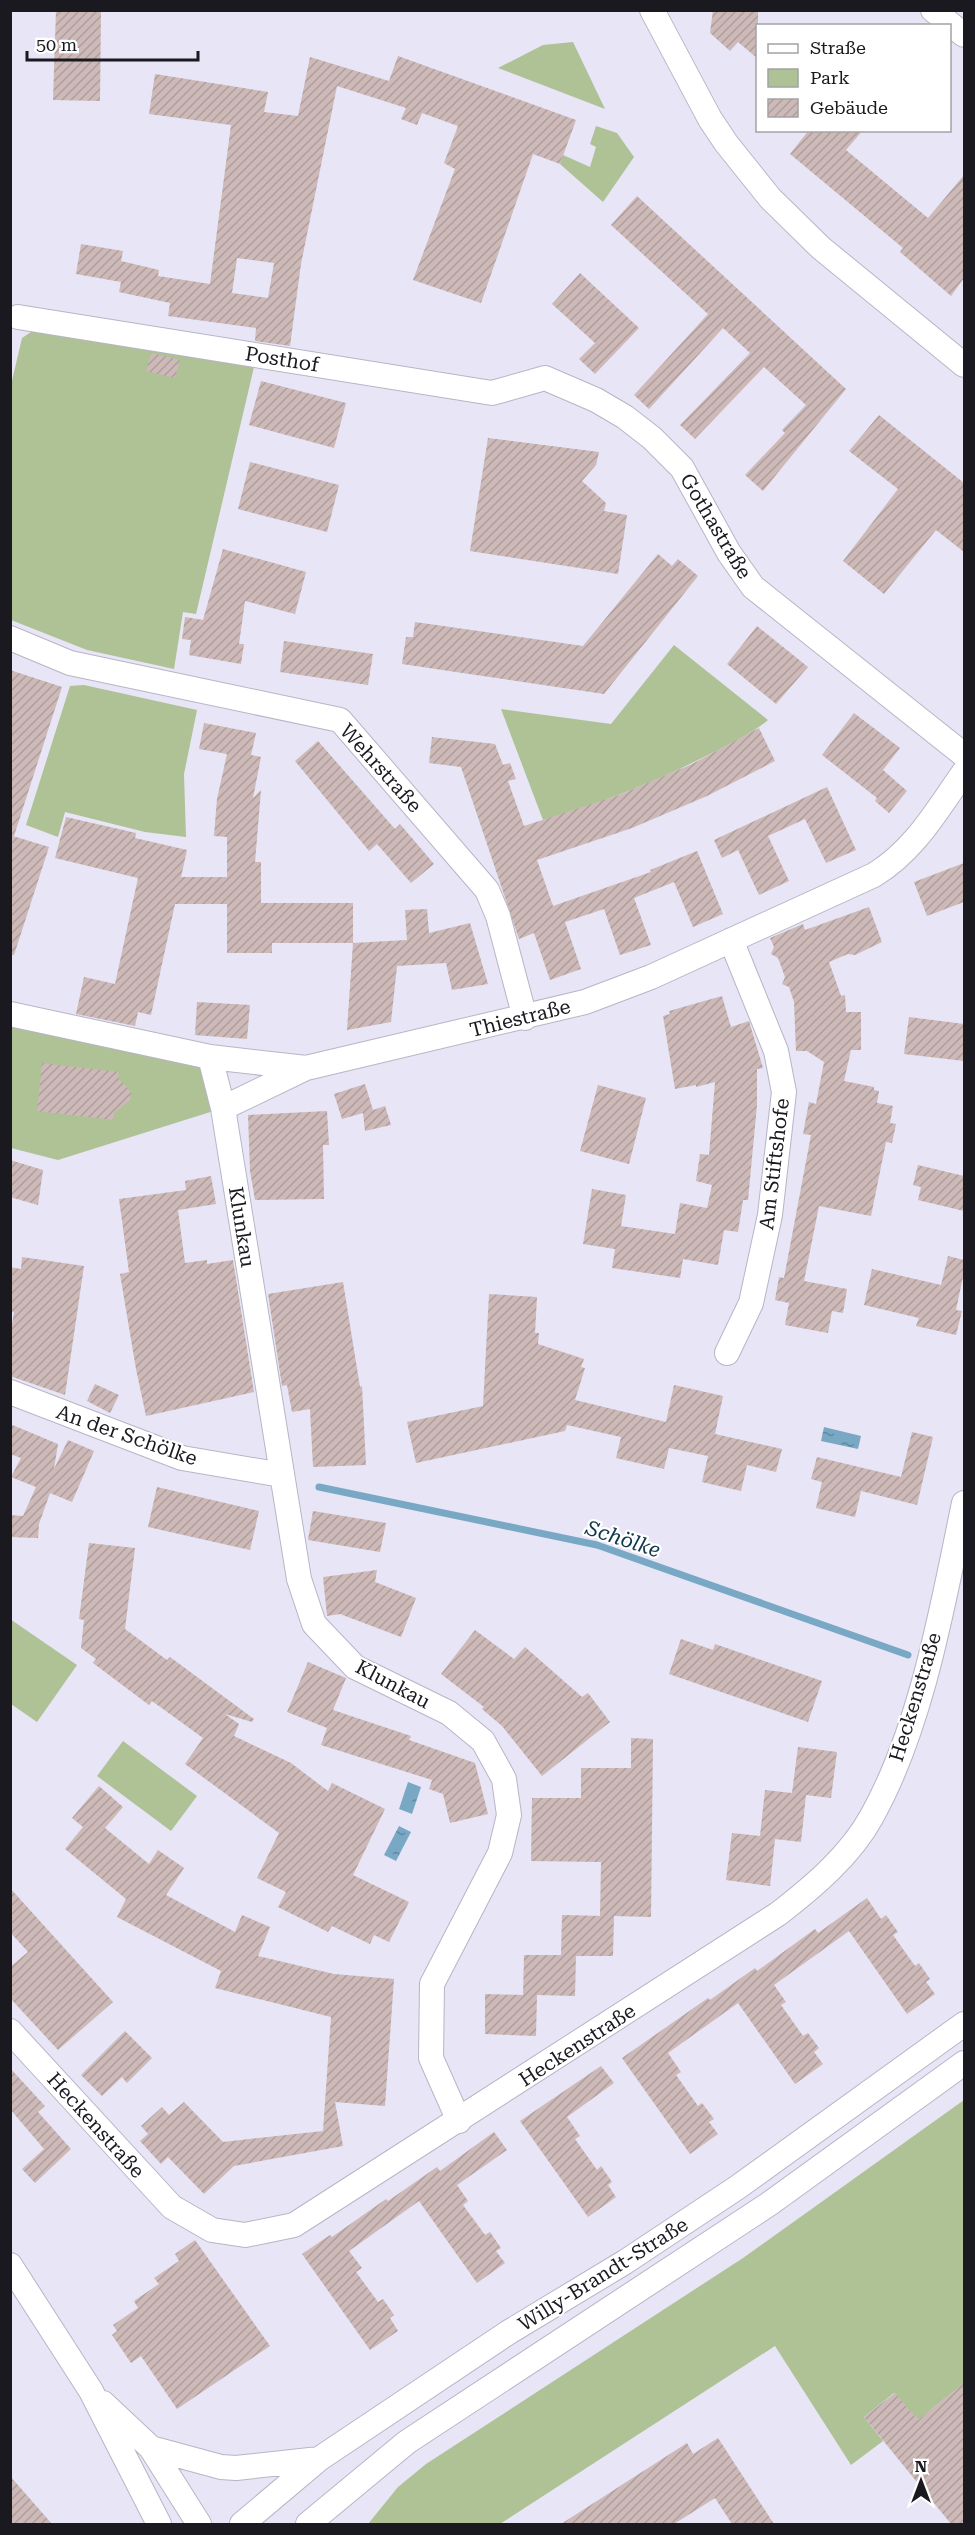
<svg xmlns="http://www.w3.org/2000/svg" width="975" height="2535" viewBox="0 0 975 2535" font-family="'Roboto Serif',serif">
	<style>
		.green { fill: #aec296 }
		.water { fill: url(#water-ripples) }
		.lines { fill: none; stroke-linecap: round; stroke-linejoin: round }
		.stream { stroke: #79a8c5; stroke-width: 7 }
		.building { fill: url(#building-hatch); fill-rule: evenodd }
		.minor-casing { stroke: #b7b5c6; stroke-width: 26 }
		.minor { stroke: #fff; stroke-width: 24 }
		.labels { text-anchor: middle; stroke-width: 4.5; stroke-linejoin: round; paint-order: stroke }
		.street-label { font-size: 20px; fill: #1a191f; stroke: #fff }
		.water-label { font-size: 21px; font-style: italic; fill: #0f364b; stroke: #fff }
	</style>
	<defs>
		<pattern id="water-ripples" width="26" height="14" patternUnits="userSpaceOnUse" patternTransform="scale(1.5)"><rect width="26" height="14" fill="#79a8c5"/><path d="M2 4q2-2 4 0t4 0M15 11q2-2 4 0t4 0" fill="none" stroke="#62889f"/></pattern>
		<pattern id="building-hatch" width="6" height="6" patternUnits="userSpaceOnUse" patternTransform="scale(1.5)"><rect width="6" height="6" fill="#cdb9b7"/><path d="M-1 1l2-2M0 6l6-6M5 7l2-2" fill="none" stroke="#af9e9d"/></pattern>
	</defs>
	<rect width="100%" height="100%" fill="#e7e5f6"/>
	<!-- green -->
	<path class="green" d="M573 42 605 109 498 68 543 45Z
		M596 126 617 133 634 157 603 202 560 164 563 155 590 167 596 147 590 144Z
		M34 330 254 367 196 614 183 612 174 669 87 650 11 620V385L22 338Z
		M674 645 768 720C754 732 737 740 720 749 664 778 604 803 543 820L501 709 611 724Z
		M84 685 197 710 184 774 186 837 145 832 65 812 58 837 26 825 70 686Z
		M11 1014 210 1057 223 1108 58 1160 11 1148Z
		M10 1619 77 1665 37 1722 11 1704Z
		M123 1741 197 1796 171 1831 97 1776Z
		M964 2100V2395L958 2388 918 2420 894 2393 864 2417 883 2441 851 2465 775 2346 500 2524H368L398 2487 426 2464 743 2258Z"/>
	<!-- water -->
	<path class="water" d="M824 1427 861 1436 858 1449 821 1441Z
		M408 1782 421 1787 412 1814 399 1809Z
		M399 1826 411 1832 396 1861 384 1855Z"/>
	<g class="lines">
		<!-- stream -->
		<path class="stream" d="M319 1487 597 1545 908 1655"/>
	</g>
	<!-- building -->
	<path class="building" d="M56 10H101L100 101 53 100Z
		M713 10H758V59L738 42 730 51 710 33Z
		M398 56 576 120 560 164 533 154 481 303 413 280 455 169 444 163 458 126 422 113 417 125 401 119 406 108 337 86 301 264 290 346 255 341 256 328 168 316 170 303 119 292 121 282 76 274 81 244 123 251 121 261 159 270 158 276 210 284 231 125 149 114 155 74 268 92 264 112 298 116 310 57 389 81ZM237 258 274 263 268 298 232 293Z
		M809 130H863L846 150 928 218 964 175V278L951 296 900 252 903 248 790 154Z
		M637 196 846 389 763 491 745 475 785 433 782 430 806 405 764 367 695 439 680 425 750 353 723 328 649 409 634 395 708 314 611 225Z
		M580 273 639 328 595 374 579 359 595 343 552 304Z
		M151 353 180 360 175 378 146 371Z
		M261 381 346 403 334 448 249 425Z
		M879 415 964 483V552L936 530 884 594 843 561 898 489 849 451Z
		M488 438 599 452 596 465 582 481 606 503 604 511 627 515 618 574 470 551Z
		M250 462 339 485 327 532 238 509Z
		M223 549 306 572 295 614 245 601 239 644H244L241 664 189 655 191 640 182 639 185 617 203 620Z
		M658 554 672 566 678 559 698 576 604 694 402 664 406 637H413L415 622 583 646Z
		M757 626 808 667 776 704 727 664Z
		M284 641 373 654 368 685 280 672Z
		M10 670 62 687 14 836H13L49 847 14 955H10Z
		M854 713 900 748 883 770 907 791 889 813 875 801 877 798 822 755Z
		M204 723 256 733 251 755 261 757 253 798 261 790 255 862H261V903H353V943H272V953H227V904H175L151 1015 138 1012 135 1026 76 1014 84 977 115 984 138 878 55 858 66 817 136 833 135 838 187 850 181 877H227V837L214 836 217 799 227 754 199 749Z
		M759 728 775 761 707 796 632 828 537 860 553 906 651 872 650 870 697 851 723 914 693 927 674 882 634 898 651 945 620 955 604 909 565 922 581 969 550 980 534 933 519 939 461 767 429 763 432 737 495 744 503 765 510 763 516 779 508 781 524 826 619 795 692 764Z
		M318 741 395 829 400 824 434 864 411 883 377 844 369 851 295 761Z
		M827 787 856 850 826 863 805 819 768 836 789 881 759 895 738 850 722 858 714 840Z
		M964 863V902L927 916 914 882Z
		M869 907 882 942 855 955 848 954 829 962 841 996 845 995 846 1012H861V1050H851L844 1081 874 1087V1090L879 1091 877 1103 893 1106 890 1123 896 1124 892 1143 886 1142 871 1216 819 1206 804 1281 847 1289 843 1313 832 1311 828 1333 785 1325 789 1303 775 1300 779 1277 784 1278 811 1135 803 1134 809 1102 816 1104 824 1062 807 1051H796L794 1002 789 987 782 984 785 977 778 958 771 954 774 947 770 938 803 924 805 930Z
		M427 909 429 933 470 923 488 984 452 990 446 963 397 966 391 1022 347 1030 353 943 407 940 405 910Z
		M722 996 731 1027 749 1021 763 1068 757 1069V1105L748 1200H743L738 1232 724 1230 718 1265 683 1259 680 1278 612 1268 615 1249 583 1244 592 1189 626 1195 621 1226 675 1234 680 1203 707 1208 712 1185 696 1181 700 1154 709 1155 715 1082 696 1087V1085L675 1089 663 1016 670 1014 669 1011Z
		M197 1002 250 1005 247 1039 195 1035Z
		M909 1017 964 1024V1061L904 1054Z
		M42 1063 119 1072 118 1078 131 1092 130 1100 114 1113 113 1120 37 1111Z
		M365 1084 373 1110 385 1106 391 1125 365 1131 363 1113 342 1119 334 1094Z
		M598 1085 646 1098 629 1164 580 1151Z
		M327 1111 329 1145H323L324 1199 255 1200 250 1171 248 1115Z
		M10 1160 43 1170 38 1205 10 1197Z
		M918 1165 964 1176V1211L918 1200 921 1187 913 1185Z
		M211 1176 216 1204 178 1210 185 1263 207 1260V1264L233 1260 254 1392 146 1416 136 1369 120 1274 129 1272 119 1199 186 1190 185 1181Z
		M948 1256 964 1260V1272L956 1310 962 1311 956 1335 916 1326 919 1318 864 1305 872 1269 941 1285Z
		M22 1257 84 1266 65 1395 10 1376V1338L14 1312 10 1311V1267L21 1269Z
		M343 1282 360 1387 362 1386 366 1465 313 1467 310 1409 292 1412 287 1385 282 1386 268 1294Z
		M489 1294 537 1297 535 1333H539L538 1344 584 1359 581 1367 585 1368 575 1400 666 1422 674 1385 723 1396 715 1434 782 1449 776 1472 747 1465 741 1491 702 1482 708 1456 669 1448 664 1469 616 1458 621 1437 567 1425 565 1431 416 1463 407 1422 483 1406Z
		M95 1384 119 1395 110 1413 87 1401Z
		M10 1424 58 1444 54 1469 68 1440 94 1451 72 1502 50 1493 39 1524 38 1538 10 1537V1515L23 1516 36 1487 11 1477 21 1458 10 1454Z
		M912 1432 933 1437 917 1505 861 1491 855 1517 816 1508 822 1482 811 1479 817 1457 901 1477Z
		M157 1487 259 1511 250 1550 148 1527Z
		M313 1511 386 1523 380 1552 308 1540Z
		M89 1543 135 1548 125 1629 167 1660 170 1657 254 1719 252 1722 225 1714 239 1724 234 1736 291 1763 328 1791 332 1783 385 1809 353 1875 409 1902 389 1942 374 1935 370 1944 332 1926 328 1932 278 1907 286 1892 257 1878 279 1833 185 1764 203 1738 152 1701 149 1705 93 1663 96 1659 81 1648 84 1620 79 1619Z
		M377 1570 375 1582 416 1598 401 1637 340 1614 327 1616 323 1577Z
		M475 1630 514 1659 525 1647 582 1697 588 1693 610 1722 542 1776 502 1726 482 1709 484 1707 441 1674Z
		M681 1639 713 1650 715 1644 822 1681 808 1722 669 1674Z
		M308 1662 346 1678 333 1710 411 1736 409 1740 475 1763 488 1814 450 1823 443 1794 429 1789 432 1780 321 1745 327 1728 287 1712Z
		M631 1738 653 1739 651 1917 614 1916 613 1956H576L575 1996 537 1995 536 2036 485 2034V1994L523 1995 524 1955H561L562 1915 604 1916H600L601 1862 531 1861 532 1798H581V1768H631Z
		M798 1747 837 1752 831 1798 806 1795 801 1842 775 1839 770 1886 726 1880 732 1833 760 1836 765 1790 792 1793Z
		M99 1786 123 1807 105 1828 149 1864 158 1850 184 1868 166 1895 235 1932 242 1915 270 1927 258 1956 334 1974 394 1979 385 2106 335 2102 343 2146 234 2166 204 2194 168 2157 161 2164 140 2141 148 2134 141 2126 162 2107 169 2115 184 2102 223 2142 323 2131 331 2017 215 1988 221 1971 117 1917 126 1899 65 1849 83 1827 72 1818Z
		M10 1888 113 2002 58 2050 10 1998V1967L28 1952 10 1932Z
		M867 1898 881 1919 886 1915 898 1932 893 1935 915 1966 919 1963 930 1979 926 1982 935 1994 907 2014 849 1931 774 1985 786 2002 781 2005 803 2036 808 2033 819 2048 814 2052 823 2064 795 2084 738 2003 668 2053 681 2072 676 2075 698 2106 702 2103 714 2119 709 2122 718 2134 690 2154 622 2058 708 1998 710 2000 755 1968 757 1971 815 1929 818 1933Z
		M125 2031 152 2058 127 2083 122 2077 102 2096 81 2075Z
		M601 2066 614 2083 567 2117 580 2136 575 2139 597 2170 601 2166 612 2182 608 2185 616 2197 588 2217 520 2121Z
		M10 2068 45 2106 38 2112 71 2149 35 2183 22 2169 44 2149 10 2109Z
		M494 2132 507 2150 457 2185 468 2201 463 2205 485 2235 490 2232 501 2248 496 2251 505 2263 477 2283 419 2201 349 2251 362 2268 356 2272 378 2302 383 2299 394 2315 390 2318 398 2331 370 2350 302 2254 330 2235 332 2237 386 2199 388 2201 437 2167 440 2171Z
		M195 2240 270 2346 177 2409 141 2356 131 2363 112 2335 117 2331 113 2325 138 2308 134 2301 159 2284 154 2278 179 2261 175 2254Z
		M964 2383V2524H951L864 2417 895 2393 918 2420Z
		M718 2438 774 2524H732L715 2498 674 2524H561L687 2443 693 2454Z
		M10 2476 52 2524H10Z"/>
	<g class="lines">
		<!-- minor casing -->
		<g class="minor-casing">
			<path id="minor" d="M652 10 710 119 726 143 770 198 821 248 964 365
				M933 10 964 35
				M18 317 492 393 545 378 596 400 625 417 652 438 682 468 729 553 753 587 964 755
				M10 638 70 663 340 720 487 890 498 916 525 1018
				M10 1014 210 1057 306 1068 585 1002 651 977 874 875C915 850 937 810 964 772
				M210 1057 223 1108 299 1579 314 1624 355 1667 449 1713 483 1741 504 1779 509 1815 500 1853 432 1984 431 2058 459 2121
				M223 1108 306 1068
				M727 1353 751 1303 770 1215 784 1092 776 1051 731 940
				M10 1392 182 1458 282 1475
				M10 2031 172 2207 212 2230 245 2235 294 2225 778 1914C813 1887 851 1855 872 1816 922 1726 943 1604 964 1503
				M10 2265 91 2391 159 2524
				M103 2403 151 2448 199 2524
				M151 2448 221 2467 236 2468 319 2459
				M242 2524 319 2459 509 2332 625 2262 738 2187 964 2024
				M308 2524 407 2442 769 2204 964 2063"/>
		</g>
		<!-- minor -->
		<use href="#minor" class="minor"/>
	</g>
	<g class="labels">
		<!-- street labels -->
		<g class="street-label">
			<text transform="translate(282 359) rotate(9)" y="7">Posthof</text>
			<text transform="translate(716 526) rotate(59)" y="7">Gothastraße</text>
			<text transform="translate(381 768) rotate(48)" y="7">Wehrstraße</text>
			<text transform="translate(520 1018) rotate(-14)" y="7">Thiestraße</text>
			<text transform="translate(774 1164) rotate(-83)" y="7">Am Stiftshofe</text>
			<text transform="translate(242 1227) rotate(81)" y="7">Klunkau</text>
			<text transform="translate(127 1435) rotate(19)" y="7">An der Schölke</text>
			<text transform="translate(393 1684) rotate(28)" y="7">Klunkau</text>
			<text transform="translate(915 1697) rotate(-73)" y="7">Heckenstraße</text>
			<text transform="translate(577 2045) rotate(-33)" y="7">Heckenstraße</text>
			<text transform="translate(96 2125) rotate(48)" y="7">Heckenstraße</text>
			<text transform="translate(603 2274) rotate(-32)" y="7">Willy-Brandt-Straße</text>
		</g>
		<!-- water labels -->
		<g class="water-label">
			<text transform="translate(623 1539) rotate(18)" y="7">Schölke</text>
		</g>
	</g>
	<!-- border -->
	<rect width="975" height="2535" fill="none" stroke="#1a191f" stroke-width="24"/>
	<!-- legend -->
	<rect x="756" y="24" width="195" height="108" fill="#ffffff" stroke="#a3a3a5" stroke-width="1.5"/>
	<rect x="768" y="44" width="30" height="9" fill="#ffffff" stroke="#a3a3a5" stroke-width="1.5"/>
	<text x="810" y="54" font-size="18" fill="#1a191f">Straße</text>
	<rect x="768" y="69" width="30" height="18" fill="#aec296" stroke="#a3a3a5" stroke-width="1.5"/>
	<text x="810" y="84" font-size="18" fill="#1a191f">Park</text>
	<rect x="768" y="99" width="30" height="18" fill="url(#building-hatch)" stroke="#a3a3a5" stroke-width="1.5"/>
	<text x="810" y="114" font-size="18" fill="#1a191f">Gebäude</text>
	<!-- north arrow -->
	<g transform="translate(921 2481)" stroke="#ffffff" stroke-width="4.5" paint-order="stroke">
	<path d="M0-4.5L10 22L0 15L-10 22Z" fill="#1a191f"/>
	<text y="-9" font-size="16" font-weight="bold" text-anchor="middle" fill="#1a191f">N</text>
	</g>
	<!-- scale -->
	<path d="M27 51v9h171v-9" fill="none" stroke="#1a191f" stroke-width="3"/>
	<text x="36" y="51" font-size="18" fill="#1a191f" stroke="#ffffff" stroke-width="4.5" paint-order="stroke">50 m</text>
</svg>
